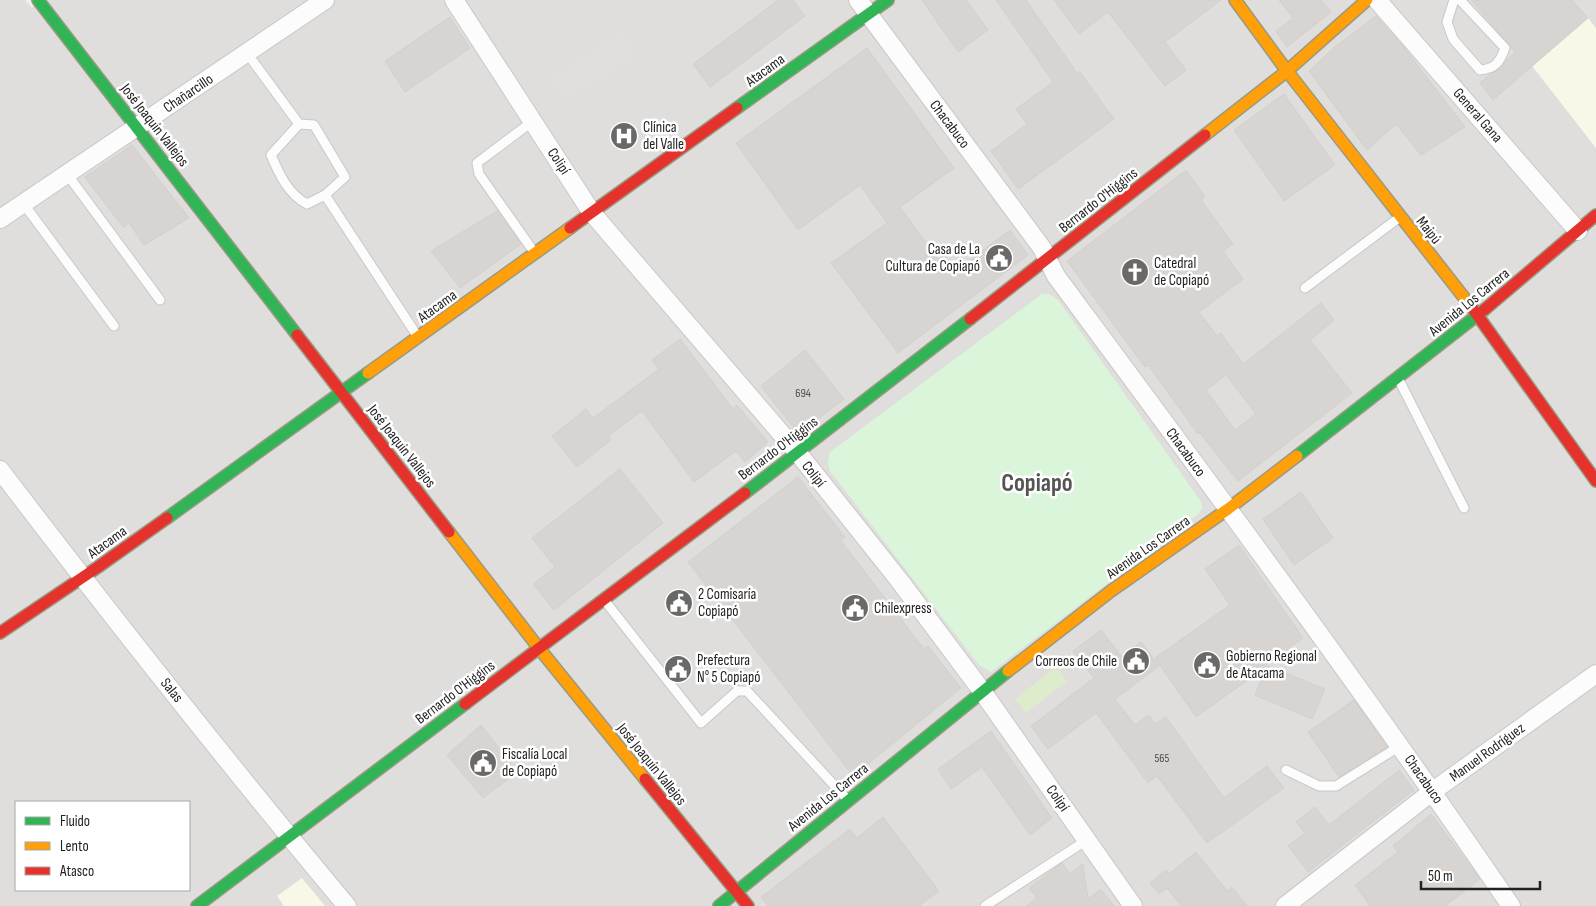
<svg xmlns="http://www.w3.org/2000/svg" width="1596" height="906" viewBox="0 0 1596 906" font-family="'Sofia Sans Condensed',sans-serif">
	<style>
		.residential { fill: #dfdedc; fill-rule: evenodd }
		.education { fill: #f8f7e8 }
		.grass { fill: #ddeccb }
		.park { fill: #daf5da }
		.parking { fill: #e0dfde }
		.building { fill: #d7d4d2; stroke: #d3d0cc; fill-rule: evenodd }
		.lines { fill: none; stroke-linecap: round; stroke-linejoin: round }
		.lane-casing { stroke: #c9c8c7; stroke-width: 11 }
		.street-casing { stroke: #c9c8c7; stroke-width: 20 }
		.fast-casing { stroke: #999a82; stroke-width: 14 }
		.slow-casing { stroke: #999a82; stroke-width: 14 }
		.jam-casing { stroke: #999a82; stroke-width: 14 }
		.lane { stroke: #fdfcfc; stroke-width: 9 }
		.street { stroke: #fdfcfc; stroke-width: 18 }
		.fast { stroke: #30b455; stroke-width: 11 }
		.slow { stroke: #ff9f0a; stroke-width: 11 }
		.jam { stroke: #e5322d; stroke-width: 11 }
		.labels { text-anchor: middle; stroke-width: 5; stroke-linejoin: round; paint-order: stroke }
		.number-label { font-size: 12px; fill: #4f4e4e }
		.street-label { font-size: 15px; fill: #222; stroke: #fff }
		.poi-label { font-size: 15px; fill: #222; stroke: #fff; text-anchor: start }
		.town-label { font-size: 25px; font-weight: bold; fill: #555; stroke: #fff }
	</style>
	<rect width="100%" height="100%" fill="#f0eeeb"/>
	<!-- residential -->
	<path class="residential" d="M0 0H25L32 8 37 0H1596V906H0ZM16 802H189V890H16Z"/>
	<!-- education -->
	<path class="education" d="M1588 18 1596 28V148L1532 66Z
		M302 878 325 906H284L277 896Z"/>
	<!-- grass -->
	<path class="grass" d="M1056 667 1067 681 1026 713 1015 699Z"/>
	<!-- park -->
	<path class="park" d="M1042 294H1049L1058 300 1202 503V509L1197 515 991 672 979 665 830 471 828 462 830 452Z"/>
	<!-- parking -->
	<path class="parking" d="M621 34 634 56 568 97 560 85 553 89 547 80Z"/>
	<!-- building -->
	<path class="building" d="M778 0H793L805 16 710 87 693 64Z
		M922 0H966L988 30 958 52Z
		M996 0H1026L1077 73 1079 71 1114 119 1018 189 991 151 1027 124 1016 109 1053 82Z
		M1054 0H1221L1165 42 1186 70 1165 86 1108 12 1079 34Z
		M1279 0H1321L1331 12 1287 47 1276 31 1293 18Z
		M1471 0H1572L1588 18 1493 100 1480 83 1489 75 1500 69 1507 60 1515 52Z
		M1376 16 1402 45 1465 127 1421 155 1396 124 1367 150 1309 71 1335 47Z
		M450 17 470 48 405 92 385 61Z
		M867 48 954 168 900 207 938 259 945 255 955 271 1010 230 1028 255 898 353 831 263 887 223 860 185 798 230 736 143Z
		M1284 94 1335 165 1284 201 1234 130Z
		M132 145 189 218 144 245 129 223 123 227 85 177Z
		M1186 170 1205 197 1201 200 1233 244 1223 251 1243 279 1199 312 1217 336 1221 333 1243 364 1321 303 1334 320 1310 340 1352 393 1238 481 1199 432 1198 434 1148 365 1145 367 1067 261ZM1226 375 1256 414 1235 430 1206 390Z
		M497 211 521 244 460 288 431 251Z
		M680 339 733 409 737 405 768 442 745 462 736 451 694 482 642 411 608 436 611 440 577 467 552 436 586 409 593 418 659 369 652 360Z
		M805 350 844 399 806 428H794L761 386Z
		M620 469 663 523 554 610 533 584 555 567 532 538Z
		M798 477 845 537 841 541 924 649 928 646 961 688 853 776 688 562Z
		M1301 492 1333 538 1294 565 1263 519Z
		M1239 545 1303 638 1266 665 1325 689 1312 719 1255 695 1266 667 1196 717 1155 658 1230 605 1205 569Z
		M1101 630 1122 657 1141 642 1159 666 1115 699 1135 725 1149 715 1155 724 1166 717 1224 798 1267 766 1284 788 1207 843 1157 776 1148 783 1096 713 1048 749 1031 726 1094 678 1073 651Z
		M1354 700 1387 747 1339 777 1308 732Z
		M481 725 518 772 483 798 447 755Z
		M991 731 1052 818 1030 835 982 767 951 789 938 769Z
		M1399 770 1414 790 1308 872 1288 846 1305 833 1296 822 1315 807 1329 825Z
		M1431 814 1480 879 1445 906H1370L1355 885 1398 852 1393 846Z
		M883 817 939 891 919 906H768L761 897 850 829 857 838Z
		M1196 852 1227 891 1232 887 1247 906H1181L1167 888 1159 894 1150 883 1166 870 1169 874Z
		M1062 863 1070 874 1083 864 1088 899 1101 889 1114 906H1026L1037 898 1029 888Z"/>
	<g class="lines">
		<!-- lane casing -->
		<g class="lane-casing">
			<path id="lane" d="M1454 0 1447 22 1453 39 1480 70C1495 69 1500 62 1505 48L1460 0
				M247 53 299 124 271 155C279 174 288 194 307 204L325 195 345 177 314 125 299 124
				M533 121 477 163 479 174 534 252
				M67 174 160 300
				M325 195 416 334
				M23 203 114 326
				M1305 288 1400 217
				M1399 380 1464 508
				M605 601 701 723 737 691H747L845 797
				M1286 770 1319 786H1336L1400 746
				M985 906 1087 840"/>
		</g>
		<!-- street casing -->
		<g class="street-casing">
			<path id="street" d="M454 0 592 213 798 453 899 580 982 691 1133 906
				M858 0 1042 248 1056 276C1210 484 1365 692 1511 906
				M1377 0 1578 231
				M0 219 325 0
				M0 470C113 618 228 764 347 906
				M1285 906 1433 791 1596 674"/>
		</g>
		<!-- fast casing -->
		<g class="fast-casing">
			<path id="fast" d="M38 0 297 335
				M737 108 888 0
				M1297 456 1484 310
				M745 493 970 319
				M167 518 368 373
				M197 906 465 704
				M719 906 1008 671"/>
		</g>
		<!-- slow casing -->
		<g class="slow-casing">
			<path id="slow" d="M1235 0 1287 71 1473 309
				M1205 135 1287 71 1367 0
				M368 373 570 228
				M449 532 538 647 645 779
				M1008 671 1111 591 1228 509 1297 456"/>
		</g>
		<!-- jam casing -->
		<g class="jam-casing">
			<path id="jam" d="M570 228 737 108
				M1473 309 1596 481
				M1484 310 1596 215
				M970 319 1205 135
				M297 335 449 532
				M0 633 98 567 167 518
				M465 704 745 493
				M645 779 748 906"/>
		</g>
		<!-- lane -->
		<use href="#lane" class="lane"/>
		<!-- street -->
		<use href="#street" class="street"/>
		<!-- fast -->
		<use href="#fast" class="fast"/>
		<!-- slow -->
		<use href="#slow" class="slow"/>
		<!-- jam -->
		<use href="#jam" class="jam"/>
	</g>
	<!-- icons -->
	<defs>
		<g id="hospital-disc" transform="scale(1.4375)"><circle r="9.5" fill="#6a6968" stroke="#fff"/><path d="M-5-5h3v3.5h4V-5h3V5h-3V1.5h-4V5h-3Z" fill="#fff"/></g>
		<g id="civic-disc" transform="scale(1.4375)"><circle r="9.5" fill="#6a6968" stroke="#fff"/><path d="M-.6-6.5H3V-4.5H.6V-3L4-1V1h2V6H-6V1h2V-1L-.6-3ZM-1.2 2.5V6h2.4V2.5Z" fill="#fff"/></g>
		<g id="church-disc" transform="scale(1.4375)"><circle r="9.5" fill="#6a6968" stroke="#fff"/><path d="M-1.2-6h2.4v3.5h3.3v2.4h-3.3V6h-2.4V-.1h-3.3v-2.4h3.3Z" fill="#fff"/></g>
	</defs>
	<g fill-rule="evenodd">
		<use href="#hospital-disc" x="624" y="136"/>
		<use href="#civic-disc" x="999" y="258"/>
		<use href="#church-disc" x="1135" y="272"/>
		<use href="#civic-disc" x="679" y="603"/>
		<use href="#civic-disc" x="855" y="608"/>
		<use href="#civic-disc" x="1136" y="661"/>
		<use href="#civic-disc" x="1207" y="665"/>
		<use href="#civic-disc" x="678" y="669"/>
		<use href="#civic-disc" x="483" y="763"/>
	</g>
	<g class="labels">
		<!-- number labels -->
		<g class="number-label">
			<text x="803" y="397">694</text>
			<text x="1162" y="762">565</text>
		</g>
		<!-- street labels -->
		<g class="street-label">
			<text transform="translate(765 70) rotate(-36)" y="5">Atacama</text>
			<text transform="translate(188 93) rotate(-34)" y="5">Chañarcillo</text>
			<text transform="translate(1478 115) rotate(49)" y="5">General Gana</text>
			<text transform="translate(950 124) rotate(53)" y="5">Chacabuco</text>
			<text transform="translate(155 125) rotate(52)" y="5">José Joaquín Vallejos</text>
			<text transform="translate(559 161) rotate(57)" y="5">Colipí</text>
			<text transform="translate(1098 200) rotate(-38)" y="5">Bernardo O'Higgins</text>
			<text transform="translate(1429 230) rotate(52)" y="5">Maipú</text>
			<text transform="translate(1469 302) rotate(-39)" y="5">Avenida Los Carrera</text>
			<text transform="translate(437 306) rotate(-36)" y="5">Atacama</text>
			<text transform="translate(402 446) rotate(52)" y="5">José Joaquín Vallejos</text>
			<text transform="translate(778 448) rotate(-37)" y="5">Bernardo O'Higgins</text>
			<text transform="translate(1186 452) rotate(54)" y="5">Chacabuco</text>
			<text transform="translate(814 474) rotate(52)" y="5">Colipí</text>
			<text transform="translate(107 542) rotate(-36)" y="5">Atacama</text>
			<text transform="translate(1148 547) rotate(-35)" y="5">Avenida Los Carrera</text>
			<text transform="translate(172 690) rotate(51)" y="5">Salas</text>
			<text transform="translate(455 692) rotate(-37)" y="5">Bernardo O'Higgins</text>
			<text transform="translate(1487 752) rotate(-36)" y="5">Manuel Rodríguez</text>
			<text transform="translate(652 764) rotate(51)" y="5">José Joaquín Vallejos</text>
			<text transform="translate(1424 779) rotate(55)" y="5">Chacabuco</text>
			<text transform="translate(828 797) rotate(-39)" y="5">Avenida Los Carrera</text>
			<text transform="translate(1058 798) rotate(55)" y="5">Colipí</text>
		</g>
		<!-- poi labels -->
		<g class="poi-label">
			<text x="643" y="132">Clínica<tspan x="643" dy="17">del Valle</tspan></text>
			<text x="980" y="254" text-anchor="end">Casa de La<tspan x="980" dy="17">Cultura de Copiapó</tspan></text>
			<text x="1154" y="268">Catedral<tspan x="1154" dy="17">de Copiapó</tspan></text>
			<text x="698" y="599">2 Comisaría<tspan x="698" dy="17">Copiapó</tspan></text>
			<text x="874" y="613">Chilexpress</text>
			<text x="1226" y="661">Gobierno Regional<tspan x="1226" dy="17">de Atacama</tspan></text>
			<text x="697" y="665">Prefectura<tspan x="697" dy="17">N° 5 Copiapó</tspan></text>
			<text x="1117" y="666" text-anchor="end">Correos de Chile</text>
			<text x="502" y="759">Fiscalía Local<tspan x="502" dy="17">de Copiapó</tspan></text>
		</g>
		<!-- town labels -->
		<g class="town-label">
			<text x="1037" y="491">Copiapó</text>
		</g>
	</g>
	<!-- legend -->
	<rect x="15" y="801" width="175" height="90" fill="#ffffff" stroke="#a7a7a7"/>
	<rect x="25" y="817" width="25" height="8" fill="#30b455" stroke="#a7a7a7"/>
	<text x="60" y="826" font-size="15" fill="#222222">Fluido</text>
	<rect x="25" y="842" width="25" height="8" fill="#ff9f0a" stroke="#a7a7a7"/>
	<text x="60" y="851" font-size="15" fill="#222222">Lento</text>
	<rect x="25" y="867" width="25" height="8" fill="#e5322d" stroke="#a7a7a7"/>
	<text x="60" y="876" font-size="15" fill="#222222">Atasco</text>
	<!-- scale -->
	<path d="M1421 881v8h119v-8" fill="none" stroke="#222222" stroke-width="2.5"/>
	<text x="1428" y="881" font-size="15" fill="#222222" stroke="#ffffff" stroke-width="4" paint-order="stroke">50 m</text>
</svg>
